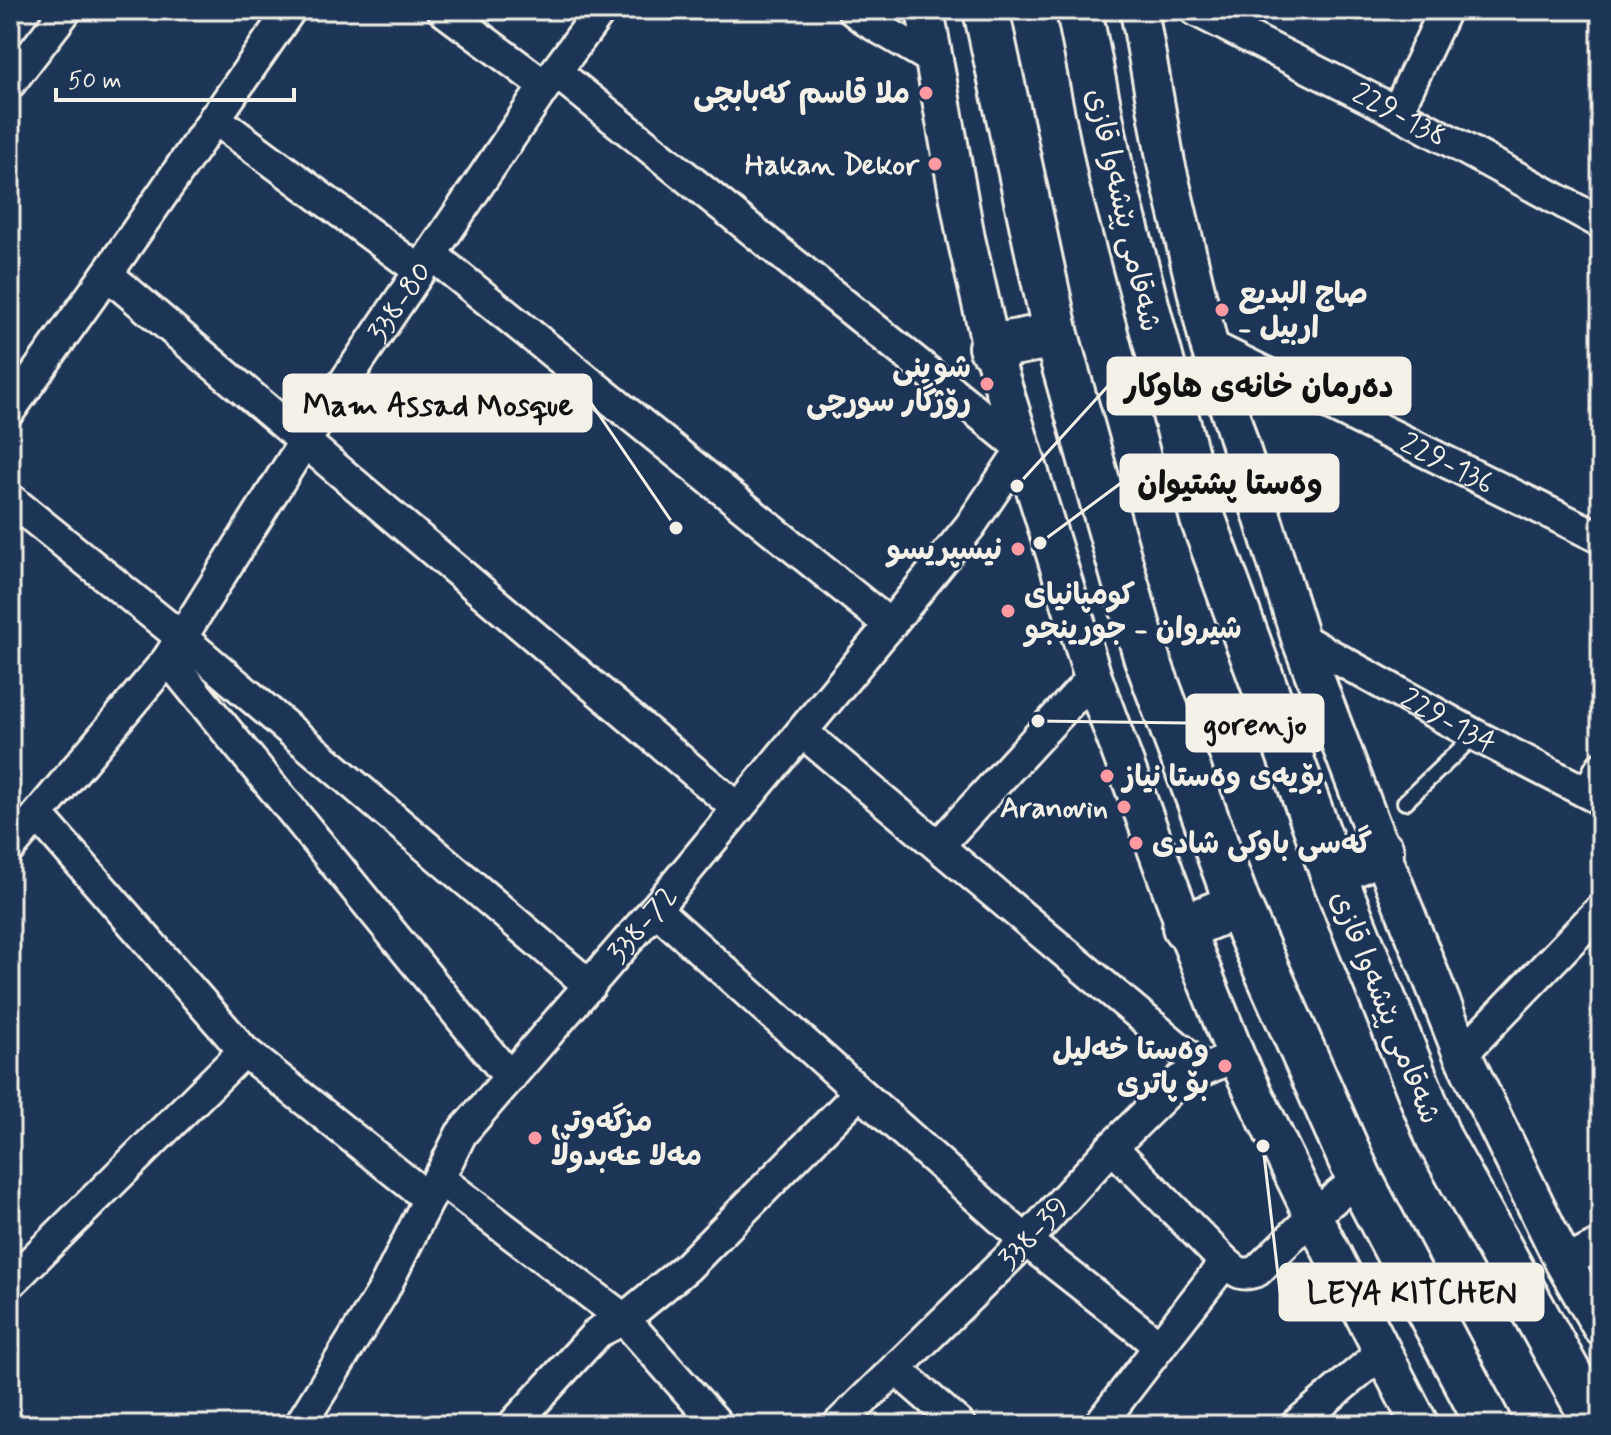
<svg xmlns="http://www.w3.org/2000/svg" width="1611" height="1435" viewBox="0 0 1611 1435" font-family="Mynerve,'Playpen Sans Arabic',sans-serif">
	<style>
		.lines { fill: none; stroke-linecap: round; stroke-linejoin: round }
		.service-casing { stroke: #f4f1e8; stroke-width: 20 }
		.minor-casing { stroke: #f4f1e8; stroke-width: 36 }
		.tertiary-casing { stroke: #f4f1e8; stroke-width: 42 }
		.trunk-casing { stroke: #f4f1e8; stroke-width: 50 }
		.service { stroke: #1d3557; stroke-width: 14 }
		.minor { stroke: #1d3557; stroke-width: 30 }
		.tertiary { stroke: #1d3557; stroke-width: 36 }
		.trunk { stroke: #1d3557; stroke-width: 44 }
		.poi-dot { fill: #ff9aa2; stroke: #1d3557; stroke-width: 3 }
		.labels { text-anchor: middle; stroke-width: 6; stroke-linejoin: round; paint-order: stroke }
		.poi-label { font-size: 30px; font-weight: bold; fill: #f4f1e8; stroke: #1d3557; text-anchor: end }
		.street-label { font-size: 30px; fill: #f4f1e8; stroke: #1d3557 }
		.leader { fill: none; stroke: #f4f1e8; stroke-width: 3 }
		.callout-dot { fill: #f4f1e8; stroke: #1d3557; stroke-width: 3 }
		.callout { fill: #f4f1e8; stroke: #f4f1e8; stroke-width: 3 }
		.callout-label { font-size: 32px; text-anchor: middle; font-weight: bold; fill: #111 }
	</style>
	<rect width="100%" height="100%" fill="#1d3557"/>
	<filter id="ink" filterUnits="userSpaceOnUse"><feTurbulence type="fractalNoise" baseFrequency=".0125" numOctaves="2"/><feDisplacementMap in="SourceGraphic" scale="16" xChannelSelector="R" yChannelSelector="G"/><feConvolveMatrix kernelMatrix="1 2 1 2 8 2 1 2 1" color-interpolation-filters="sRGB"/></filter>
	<g filter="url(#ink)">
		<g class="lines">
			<!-- service casing -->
			<g class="service-casing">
				<path id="service" d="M1405 802 1475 735"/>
			</g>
			<!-- minor casing -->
			<g class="minor-casing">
				<g id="minor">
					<path d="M443 10 545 86"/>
					<path d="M853 10 867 21 934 60"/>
					<path id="s1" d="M1195 10 1397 112 1601 223"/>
					<path d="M10 83 66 10"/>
					<path d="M1397 112 1445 10"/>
					<path d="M214 118 420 271"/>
					<path d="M432 255 890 625"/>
					<path d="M107 274 738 809"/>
					<path id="s2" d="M1209 345 1601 538"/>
					<path d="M10 410 107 274 290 10"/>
					<path d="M10 499 182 638 590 986"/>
					<path id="s3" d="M1300 638 1475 735 1601 800"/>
					<path d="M168 659 510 1078"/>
					<path d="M802 732 1204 1069"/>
					<path d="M1588 793 1601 768"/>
					<path d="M38 815 244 1051 429 1199"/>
					<path d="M938 846 1093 677"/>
					<path id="s4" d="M10 848 168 659 304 442 545 86 601 10"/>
					<path d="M655 909 1026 1241 1142 1332 1159 1347 1099 1425"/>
					<path d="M1462 1054 1601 909"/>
					<path d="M1112 1147 1225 1262C1237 1272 1241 1277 1257 1271L1313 1216 1359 1178"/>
					<path d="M438 1178 624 1319 718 1425"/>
					<path d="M1564 1263 1601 1244"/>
					<path d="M10 1283 244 1051"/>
					<path d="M1159 1347 1225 1262"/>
					<path d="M897 1370 960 1425"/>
					<path id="s5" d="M300 1425 382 1293 461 1134 655 909 890 625 970 526 1022 449 922 367 556 72"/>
					<path d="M513 1425 598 1332 624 1319 687 1267 859 1093"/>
					<path id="s6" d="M838 1425 1026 1241 1112 1147 1180 1080 1236 1056"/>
					<path d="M1296 1425 1381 1353"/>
				</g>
			</g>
			<!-- tertiary casing -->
			<g class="tertiary-casing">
				<path id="tertiary" d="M925 10 966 238 991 347 1093 677 1185 927 1236 1056 1313 1216 1420 1425
					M1139 10 1166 163 1209 345 1300 638 1381 851 1462 1054 1564 1263 1601 1327"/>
			</g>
			<!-- trunk casing -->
			<g class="trunk-casing">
				<path id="trunk" d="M986 10 1056 335 1146 656 1238 905 1359 1178 1489 1425
					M1079 10 1112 177 1203 519 1333 874 1439 1139 1597 1425
					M991 347 1056 335
					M1333 874 1381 851
					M1185 927 1238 905"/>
			</g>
			<!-- service -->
			<use href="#service" class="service"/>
			<!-- minor -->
			<use href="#minor" class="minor"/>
			<!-- tertiary -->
			<use href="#tertiary" class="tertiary"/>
			<!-- trunk -->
			<use href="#trunk" class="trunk"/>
		</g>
	</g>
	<!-- markers -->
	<g class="poi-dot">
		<circle cx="926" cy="93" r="8"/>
		<circle cx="935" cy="164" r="8"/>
		<circle cx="1222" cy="310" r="8"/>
		<circle cx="987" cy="384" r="8"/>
		<circle cx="1018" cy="549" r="8"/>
		<circle cx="1008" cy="611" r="8"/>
		<circle cx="1107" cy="776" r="8"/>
		<circle cx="1124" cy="807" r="8"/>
		<circle cx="1136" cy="843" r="8"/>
		<circle cx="1225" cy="1066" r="8"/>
		<circle cx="535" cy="1138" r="8"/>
	</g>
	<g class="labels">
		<!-- poi labels -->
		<g class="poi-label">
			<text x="910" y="103">ملا قاسم کەبابچی</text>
			<text x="919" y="174">Hakan Dekor</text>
			<text x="1238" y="303" text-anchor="start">صاج البديع<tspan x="1238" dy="34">- اربيل</tspan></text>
			<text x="971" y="377">شوينی<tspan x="971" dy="34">رۆژگار سورچی</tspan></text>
			<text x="1002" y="559">نيسپريسو</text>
			<text x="1024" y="604" text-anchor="start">كومپانیای<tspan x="1024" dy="34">شیروان - جورینجو</tspan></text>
			<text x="1123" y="786" text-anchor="start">بۆیەی وەستا نیاز</text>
			<text x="1108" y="817">Aranovin</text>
			<text x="1152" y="853" text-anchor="start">گەسی باوکی شادی</text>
			<text x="1209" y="1059">وەستا خەلیل<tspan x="1209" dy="34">بۆ پاتری</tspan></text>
			<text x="551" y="1131" text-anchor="start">مزگەوتی<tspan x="551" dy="34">مەلا عەبدوڵا</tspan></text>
		</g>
		<!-- street labels -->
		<g class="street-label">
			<text dy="10" stroke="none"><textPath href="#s1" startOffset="230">229-138</textPath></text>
			<text transform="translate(1124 210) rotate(77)" y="10">شەقامی پێشەوا قازی</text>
			<text dy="10" stroke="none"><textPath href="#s4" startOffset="672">338-80</textPath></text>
			<text dy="10" stroke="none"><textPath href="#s2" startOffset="266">229-136</textPath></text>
			<text dy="10" stroke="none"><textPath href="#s3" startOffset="170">229-134</textPath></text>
			<text dy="10" stroke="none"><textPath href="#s5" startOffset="610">338-72</textPath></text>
			<text transform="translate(1386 1007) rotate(68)" y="10">شەقامی پێشەوا قازی</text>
			<text dy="10" stroke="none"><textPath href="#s6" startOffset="274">338-39</textPath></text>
		</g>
	</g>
	<!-- callouts -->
	<path class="leader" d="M1017 486L1108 386M676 528L591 403M1040 543L1121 483M1038 721L1187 723M1263 1146L1280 1292"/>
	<g class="callout-dot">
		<circle cx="1017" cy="486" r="8"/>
		<circle cx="676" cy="528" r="8"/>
		<circle cx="1040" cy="543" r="8"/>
		<circle cx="1038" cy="721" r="8"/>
		<circle cx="1263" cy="1146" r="8"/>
	</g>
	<g class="callout">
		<rect x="1108" y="358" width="302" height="56" rx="8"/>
		<rect x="284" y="375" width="307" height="56" rx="8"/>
		<rect x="1121" y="455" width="217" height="56" rx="8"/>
		<rect x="1187" y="695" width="136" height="56" rx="8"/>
		<rect x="1280" y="1264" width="263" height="56" rx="8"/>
	</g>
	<g class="callout-label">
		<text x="1259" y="397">دەرمان خانەی هاوکار</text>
		<text x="438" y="415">Mam Assad Mosque</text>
		<text x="1230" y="494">وەستا پشتیوان</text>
		<text x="1255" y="734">gorenjo</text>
		<text x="1412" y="1303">LEYA KITCHEN</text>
	</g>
	<!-- margin -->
	<rect width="1611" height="1435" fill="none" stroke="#1d3557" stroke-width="40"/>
	<rect x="20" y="20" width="1571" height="1395" fill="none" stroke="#f4f1e8" stroke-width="3" filter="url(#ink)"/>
	<!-- scale -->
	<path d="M56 88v12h238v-12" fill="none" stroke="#f4f1e8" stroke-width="4"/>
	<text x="68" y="88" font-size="24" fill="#f4f1e8" stroke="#1d3557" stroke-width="6" paint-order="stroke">50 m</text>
</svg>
